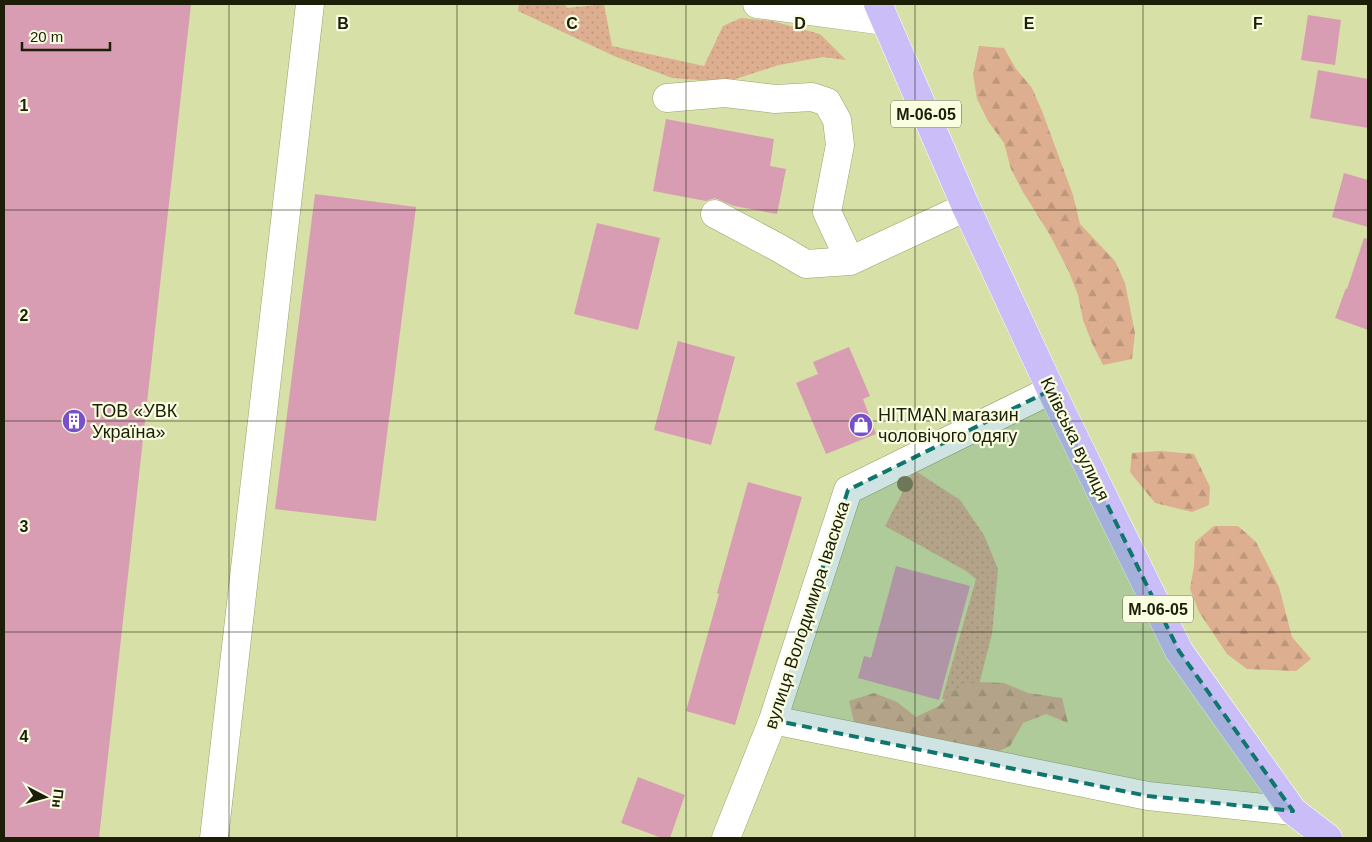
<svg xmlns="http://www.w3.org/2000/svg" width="1372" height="842" viewBox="0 0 1372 842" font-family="Arial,sans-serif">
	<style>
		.grass { fill: url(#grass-dots) }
		.forest { fill: url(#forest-firs) }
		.building { fill: #d89db3 }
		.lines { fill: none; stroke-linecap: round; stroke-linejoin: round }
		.minor-casing { stroke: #9aa16a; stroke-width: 29 }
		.highway-casing { stroke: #fff; stroke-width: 29 }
		.minor { stroke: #fff; stroke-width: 28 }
		.highway { stroke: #cabdf8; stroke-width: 28 }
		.tree { fill: #867953 }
		.marked { fill: #0f766e; fill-opacity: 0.2; stroke: #0f766e; stroke-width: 4; stroke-dasharray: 10 6; stroke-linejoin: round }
		.grid { fill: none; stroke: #1c1e08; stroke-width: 1; stroke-opacity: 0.55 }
		.labels { text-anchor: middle; stroke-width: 4.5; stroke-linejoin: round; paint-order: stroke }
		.shield { fill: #f9fee1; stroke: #5e6149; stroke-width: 1 }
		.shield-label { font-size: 16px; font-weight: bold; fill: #1c1e08 }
		.poi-label { font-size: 18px; fill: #1c1e08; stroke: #f9fee1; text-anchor: start }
		.street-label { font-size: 18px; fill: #1c1e08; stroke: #f9fee1 }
		.grid-label { font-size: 16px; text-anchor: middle; font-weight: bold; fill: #1c1e08; stroke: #f9fee1; stroke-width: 4.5; stroke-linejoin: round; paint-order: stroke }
	</style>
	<defs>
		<pattern id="grass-dots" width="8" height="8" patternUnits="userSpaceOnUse" patternTransform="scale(1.25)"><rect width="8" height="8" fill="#ddaf90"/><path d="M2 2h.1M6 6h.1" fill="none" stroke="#bd967b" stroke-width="1.8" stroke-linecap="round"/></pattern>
		<pattern id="forest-firs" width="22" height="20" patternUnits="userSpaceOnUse" patternTransform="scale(1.25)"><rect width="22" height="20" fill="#ddaf90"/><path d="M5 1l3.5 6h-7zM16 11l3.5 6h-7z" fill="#bd967b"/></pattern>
	</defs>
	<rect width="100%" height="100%" fill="#d7e0a6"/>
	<!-- grass -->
	<path class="grass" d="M519 4H565L567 8 604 4 612 46 704 66 723 26 741 18 772 21 820 34 846 60 823 57 779 65 726 82 672 78 614 56 518 11Z
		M914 470 960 500 984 535 998 569 992 634 973 708 942 699 976 579 966 571 885 526Z"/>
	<!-- forest -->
	<path class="forest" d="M979 46 1004 48 1016 69 1032 88 1042 111 1073 195 1080 224 1115 261 1125 283 1135 333 1132 359 1103 365 1092 343 1083 320 1078 295 1069 272 1050 235 1023 192 1011 169 1004 143 988 121 977 99 973 74Z
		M1160 451 1194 454 1210 487 1209 505 1192 512 1155 503 1130 472 1132 453Z
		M1214 526H1238L1256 542 1279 587 1292 637 1311 659 1296 671 1247 669 1227 654 1199 612 1190 589 1194 566 1195 542Z
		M980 682 1004 683 1028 693 1062 698 1068 723 1046 714 1023 723 1010 746 986 757 855 726 849 701 874 693 897 702 916 717 939 706 956 689Z"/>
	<!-- building -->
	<path class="building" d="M4 4H191L99 838H4Z
		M1308 15 1341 20 1335 65 1301 60Z
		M1318 70 1368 79V128L1310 118Z
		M666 119 774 139 770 166 786 169 777 214 734 206 715 198 706 201 653 191Z
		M1344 173 1368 180V227L1332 217Z
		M315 194 416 207 376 521 275 509Z
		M597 223 660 238 638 330 574 314Z
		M1364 238 1368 239V330L1335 318 1346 288 1347 289Z
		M678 341 735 357 711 445 654 430Z
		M849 347 870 396 863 399 876 434 826 454 796 383 818 374 813 362Z
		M748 482 802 497 735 725 686 711 719 594 717 593Z
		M896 566 970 586 939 700 858 678 864 656 871 658Z
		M638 777 685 795 670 838H662L621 823Z"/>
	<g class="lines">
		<!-- minor casing -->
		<g class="minor-casing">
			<path id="minor" d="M757 4 885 21
				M667 98 725 93 775 99 812 97 827 102 837 120 840 145 827 212 850 261 966 207
				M715 214 777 247 806 264 850 261
				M773 720 1148 796 1293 811
				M214 838 310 4
				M726 838 773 720 848 490 1051 390"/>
		</g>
		<!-- highway casing -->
		<g class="highway-casing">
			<path id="highway" d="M878 4 966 207 1051 390 1179 651 1293 811 1328 838"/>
		</g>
		<!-- minor -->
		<use href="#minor" class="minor"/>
		<!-- highway -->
		<use href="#highway" class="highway"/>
	</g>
	<!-- trees -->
	<circle class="tree" cx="905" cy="484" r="8"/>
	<!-- marked area -->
	<path class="marked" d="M1051 390 1179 651 1293 811 1148 796 773 720 848 490Z"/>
	<!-- grid -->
	<path class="grid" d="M229 4V838M457 4V838M686 4V838M915 4V838M1143 4V838M4 210H1368M4 421H1368M4 632H1368"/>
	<!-- icons -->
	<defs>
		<g id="building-disc" transform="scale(1.25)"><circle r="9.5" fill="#7851ca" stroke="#f9fee1"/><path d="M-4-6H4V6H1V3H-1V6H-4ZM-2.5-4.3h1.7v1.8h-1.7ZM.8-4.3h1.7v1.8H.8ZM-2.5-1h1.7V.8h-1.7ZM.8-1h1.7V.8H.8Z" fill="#fff"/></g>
		<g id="shop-disc" transform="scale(1.25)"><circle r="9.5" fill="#7851ca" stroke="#f9fee1"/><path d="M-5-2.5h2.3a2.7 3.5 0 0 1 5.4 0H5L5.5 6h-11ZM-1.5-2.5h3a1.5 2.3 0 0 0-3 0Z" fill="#fff"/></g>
	</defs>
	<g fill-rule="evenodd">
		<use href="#building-disc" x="74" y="421"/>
		<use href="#shop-disc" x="861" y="425"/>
	</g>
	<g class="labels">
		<!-- shield labels -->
		<g class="shield">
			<rect x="891" y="100.5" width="70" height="27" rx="4"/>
			<rect x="1123" y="595.5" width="70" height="27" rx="4"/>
		</g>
		<g class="shield-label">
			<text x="926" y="120">М-06-05</text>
			<text x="1158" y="615">М-06-05</text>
		</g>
		<!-- poi labels -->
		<g class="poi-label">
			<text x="92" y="417">ТОВ «УВК<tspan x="92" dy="21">Україна»</tspan></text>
			<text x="878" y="421">HITMAN магазин<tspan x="878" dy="21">чоловічого одягу</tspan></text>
		</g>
		<!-- street labels -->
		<g class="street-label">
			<text transform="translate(1075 439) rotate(64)" y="6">Київська вулиця</text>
			<text transform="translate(807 615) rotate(-72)" y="6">вулиця Володимира Івасюка</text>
		</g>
	</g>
	<g class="grid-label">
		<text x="343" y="29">B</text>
		<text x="572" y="29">C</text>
		<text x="800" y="29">D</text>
		<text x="1029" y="29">E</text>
		<text x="1258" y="29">F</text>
		<text x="24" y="111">1</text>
		<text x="24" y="321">2</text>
		<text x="24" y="532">3</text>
		<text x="24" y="742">4</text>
	</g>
	<!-- border -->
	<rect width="1372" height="842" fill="none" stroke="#1c1e08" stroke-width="10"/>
	<!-- north arrow -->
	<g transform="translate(45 797) rotate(96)" stroke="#f9fee1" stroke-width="4" paint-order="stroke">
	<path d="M0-4L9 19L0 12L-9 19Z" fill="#1c1e08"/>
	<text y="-8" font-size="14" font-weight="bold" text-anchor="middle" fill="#1c1e08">Пн</text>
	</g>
	<!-- scale -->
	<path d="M22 42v8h88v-8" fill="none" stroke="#1c1e08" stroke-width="2.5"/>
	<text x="30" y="42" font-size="15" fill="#1c1e08" stroke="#f9fee1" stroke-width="4" paint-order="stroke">20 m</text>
</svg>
